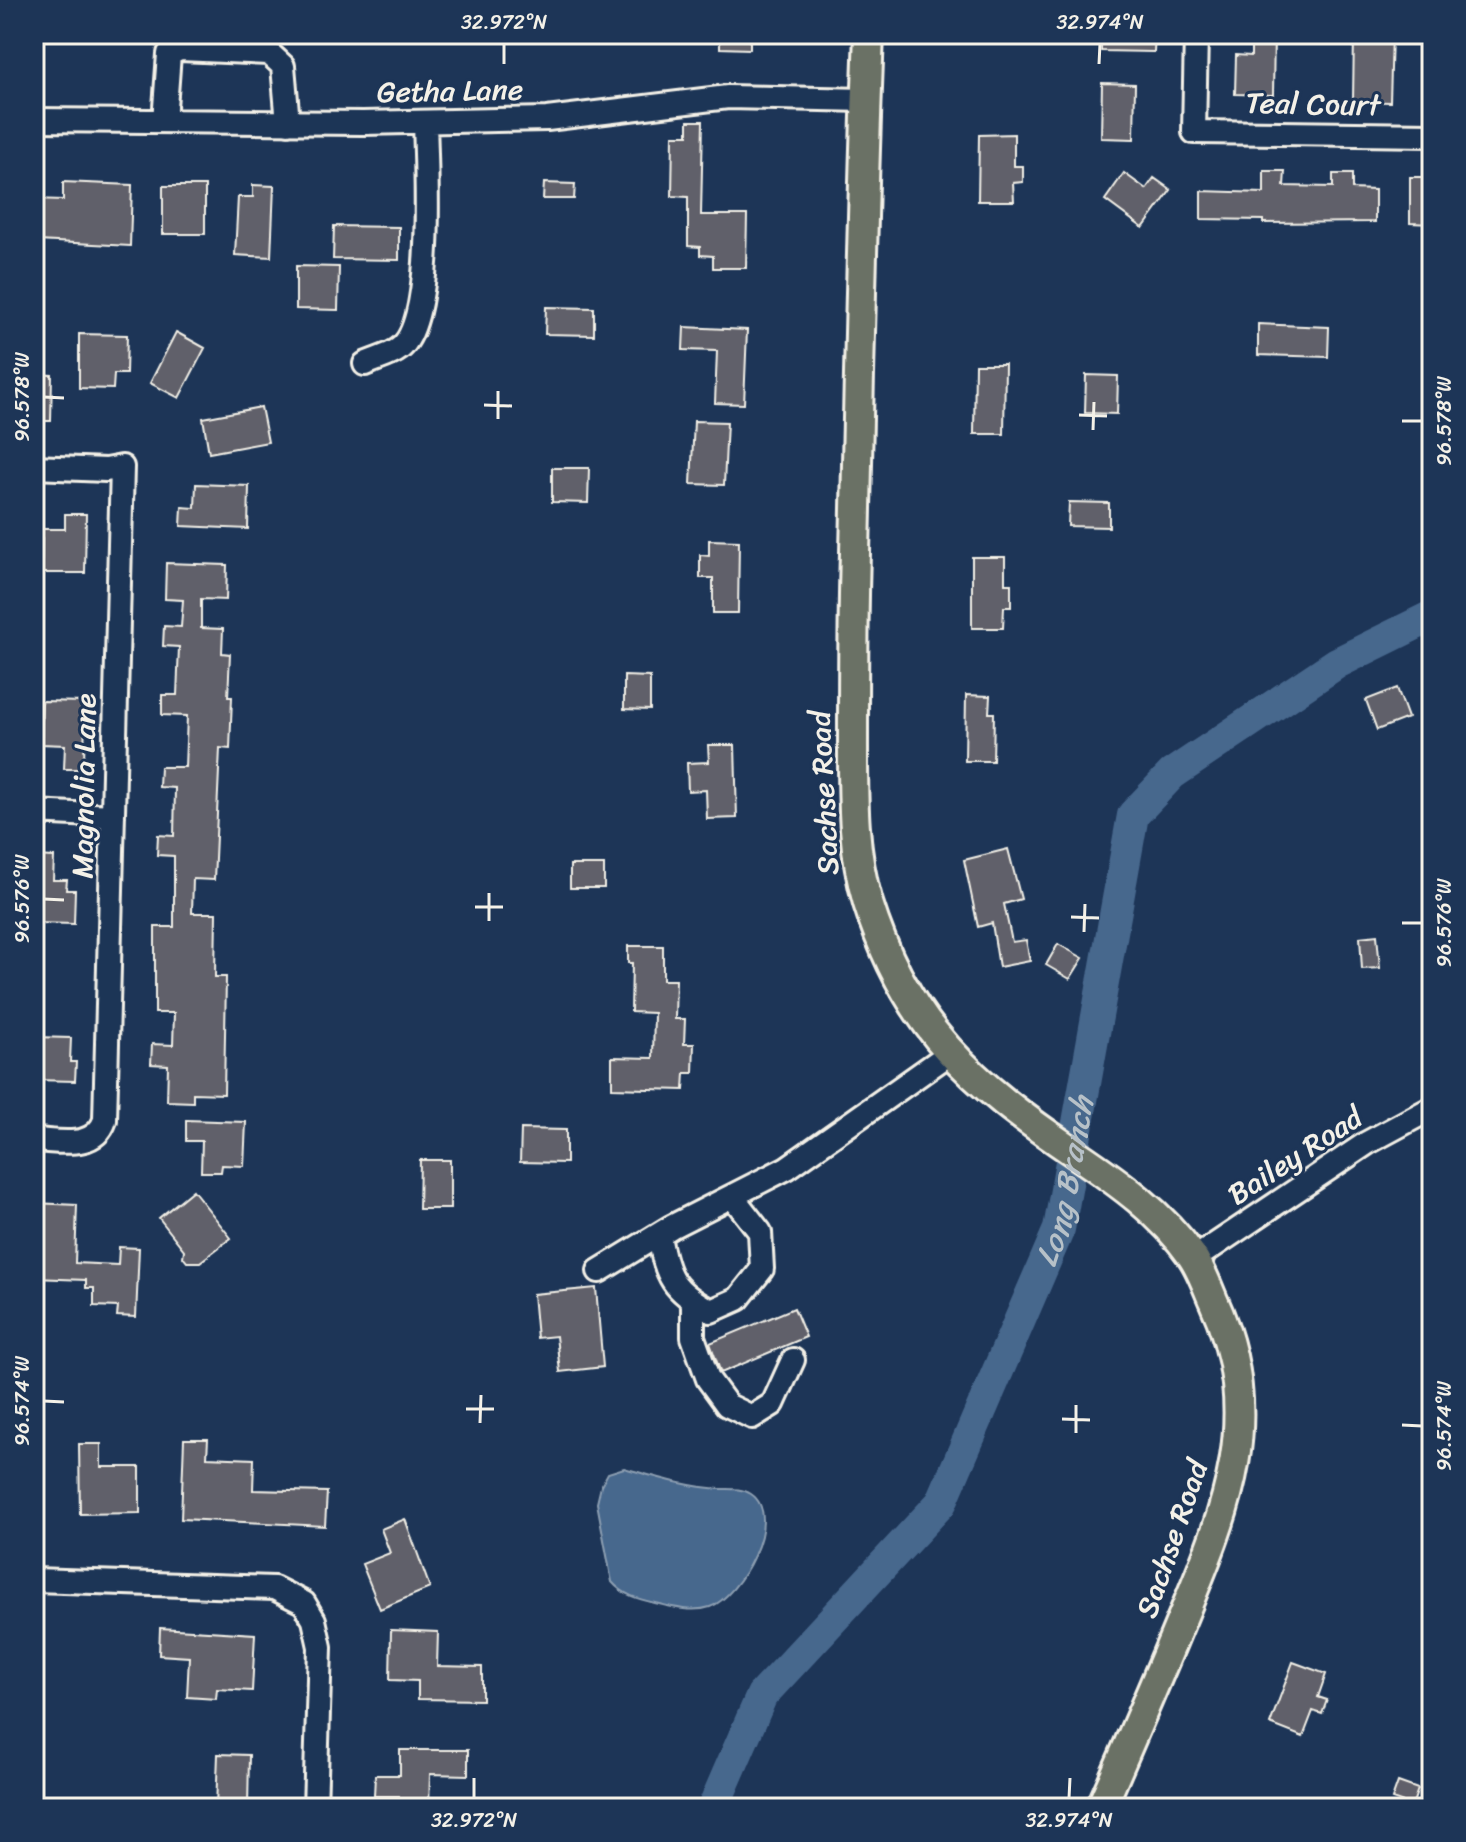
<svg xmlns="http://www.w3.org/2000/svg" width="1466" height="1842" viewBox="0 0 1466 1842" font-family="Sriracha,sans-serif">
	<style>
		.water { fill: #47678d; stroke: #8c9eb1; stroke-width: 2 }
		.lines { fill: none; stroke-linecap: round; stroke-linejoin: round }
		.river { stroke: #47678d; stroke-width: 32 }
		.building { fill: #61616b; stroke: #f4f1e8; stroke-width: 2 }
		.minor-casing { stroke: #f4f1e8; stroke-width: 28 }
		.major-casing { stroke: #f4f1e8; stroke-width: 34 }
		.minor { stroke: #1d3557; stroke-width: 22 }
		.major { stroke: #6b7165; stroke-width: 28 }
		.ticks { fill: none; stroke: #f4f1e8; stroke-width: 3 }
		.labels { text-anchor: middle; stroke-width: 6; stroke-linejoin: round; paint-order: stroke }
		.street-label { font-size: 30px; fill: #f4f1e8; stroke: #1d3557 }
		.water-label { font-size: 32px; font-style: italic; fill: #b7c1c8; stroke: #1d3557 }
		.neatline { fill: none; stroke: #f4f1e8; stroke-width: 3 }
		.ticks-label { font-size: 20px; text-anchor: middle; fill: #f4f1e8 }
	</style>
	<rect width="100%" height="100%" fill="#1d3557"/>
	<filter id="ink" filterUnits="userSpaceOnUse"><feTurbulence type="fractalNoise" baseFrequency=".0125" numOctaves="2"/><feDisplacementMap in="SourceGraphic" scale="16" xChannelSelector="R" yChannelSelector="G"/><feConvolveMatrix kernelMatrix="1 2 1 2 8 2 1 2 1" color-interpolation-filters="sRGB"/></filter>
	<g filter="url(#ink)">
		<!-- water -->
		<path class="water" d="M624 1468C656 1477 687 1487 720 1489 731 1489 742 1488 751 1494 785 1517 739 1597 710 1607 693 1613 671 1607 655 1603 638 1599 623 1595 612 1582L597 1503 601 1486 608 1473Z"/>
		<g class="lines">
			<!-- river -->
			<path class="river" id="s1" d="M713 1808 762 1695 941 1503 1059 1229 1133 815 1172 774 1337 663 1432 616"/>
		</g>
		<!-- building -->
		<path class="building" d="M720 34H750V49L720 48Z
			M1101 34H1155L1154 52 1101 51Z
			M1251 34H1274L1273 95 1235 94 1236 55 1251 56Z
			M1354 34H1392L1390 102 1353 101Z
			M1102 83 1135 84 1134 139 1101 138Z
			M688 121H703L701 215H747L746 268H713V256L700 255V247L688 246V197L672 196 673 135H688Z
			M1014 134V166H1023V182L1013 183 1014 201H978L979 135Z
			M1264 171H1285L1284 186 1333 187V174H1352V189L1375 190V222L1263 223V220L1201 219V191L1264 193Z
			M1124 173 1146 189 1154 178 1171 190 1143 228 1105 200Z
			M1410 177H1432V224L1410 223Z
			M63 182 132 185 130 246 38 241 39 221H34V199L63 200Z
			M544 183 575 184 574 199H543Z
			M253 185 274 186 271 257 235 255 238 197H253Z
			M163 186H205V234H163Z
			M334 226 399 227V260L333 259Z
			M296 266 339 267 338 310 296 309Z
			M546 307 594 308V335L545 334Z
			M1258 324 1329 327 1328 357 1258 355Z
			M684 327 747 330 744 404 715 403 717 351 683 350Z
			M176 332 205 348 179 398 150 383Z
			M79 334 127 335 126 374H114L113 389 79 388Z
			M975 364H1005L1004 434H974Z
			M34 374 52 375 51 421H34Z
			M1086 375 1118 376 1117 414 1085 413Z
			M261 407 268 442 209 453 203 418Z
			M694 421 727 422 724 485 691 484Z
			M552 468H589L588 503 552 502Z
			M196 484 249 486 248 529 181 526 182 507 195 508Z
			M1069 502 1109 503V527L1068 526Z
			M65 514H86L85 573H41L42 529H65Z
			M709 540 739 541 738 613H713V578H700V555L709 556Z
			M972 557H1005V584H1011V607H1004L1003 628H972Z
			M166 563 227 565 226 600 201 599V628L223 629 222 653 230 654 228 697H232L230 749 220 748 214 880 193 879 192 913H216L215 977H226L224 1094 193 1093V1102L167 1101 168 1065 151 1064 152 1044 173 1045 174 1013H155V927H174V856L157 855 158 835 174 836 175 788 159 787 160 767H185L187 716 162 715V695H177L179 647 163 646 164 626 181 627 183 600 165 599Z
			M624 676 650 677V710L624 709Z
			M1397 688 1408 718 1377 730 1366 700Z
			M966 695 990 696 989 713H994L993 761H965Z
			M42 701 85 702 84 769H64L65 745 41 744Z
			M708 745H735L737 818 707 819 706 790 688 791 687 763 709 762Z
			M1008 849 1021 899 1004 904 1012 942 1026 940 1030 961 999 967 992 923 978 927 964 860Z
			M34 856 54 857 53 880H67L66 890H75L74 924 34 923Z
			M570 865H604V888H570Z
			M1377 935 1380 968 1362 969 1360 937Z
			M1058 944 1083 958 1070 979 1046 965Z
			M628 946H663V980H676L675 1019H685L684 1044H694L693 1073H685L684 1090 612 1088V1057L653 1058 654 1013 631 1012 632 963H628Z
			M34 1037 71 1038 70 1062H76L75 1081 34 1080Z
			M186 1120 246 1122 244 1166 222 1165 221 1172H201L202 1141H186Z
			M521 1129 566 1130V1163L520 1162Z
			M420 1160H450V1209H419Z
			M193 1190 231 1238 200 1262H187L183 1257 184 1250 159 1218Z
			M34 1203 77 1205 75 1263 118 1265 119 1247 139 1248 136 1317 117 1316 118 1307 94 1306V1288H86V1280L34 1278Z
			M596 1288 603 1367 560 1372 556 1336 537 1338 533 1294Z
			M794 1308 806 1337 721 1373 710 1343Z
			M184 1439H208L207 1457 254 1459 253 1490 327 1492 325 1526 181 1519Z
			M79 1444H101V1467H140V1513L80 1514Z
			M405 1519 430 1588 380 1609 362 1564 390 1553 381 1529Z
			M160 1628 255 1634 252 1691 217 1689 216 1699 187 1697 189 1657 159 1655Z
			M391 1630 438 1632 437 1666 482 1667V1700L418 1699V1681L390 1680Z
			M1293 1662 1326 1674 1318 1697 1327 1700 1322 1714 1313 1711 1303 1737 1270 1724Z
			M400 1750H468V1775L430 1774 429 1808H399V1796H374L375 1775H400Z
			M218 1754 249 1755 248 1808H216Z
			M1398 1782 1418 1789 1412 1806 1392 1799Z"/>
		<g class="lines">
			<!-- minor casing -->
			<g class="minor-casing">
				<path id="minor" d="M1196 34 1194 132 1432 135
					M34 120 363 123 547 119 728 97 866 100
					M164 121 169 54 180 49 269 53 283 66 288 123
					M365 364C375 359 390 356 399 349 436 323 426 166 425 122
					M34 467 106 470 122 467 105 1120C95 1150 60 1141 34 1140
					M34 812 113 816
					M659 1235C666 1277 673 1291 711 1311L738 1299 762 1269 760 1232 732 1196
					M1194 1259 1367 1143 1432 1108
					M599 1271 671 1227 787 1168 950 1053
					M693 1302V1337L708 1379 727 1405 752 1417 773 1404 793 1360
					M34 1580 274 1588 304 1603 314 1620 320 1647 315 1808"/>
			</g>
			<!-- major casing -->
			<g class="major-casing">
				<path id="major" d="M869 34C862 207 859 380 855 553 853 615 853 676 853 738 853 794 852 850 868 903 906 1026 972 1084 1075 1153 1118 1182 1162 1213 1192 1256 1201 1269 1207 1286 1213 1300 1268 1420 1224 1516 1178 1628 1153 1689 1127 1748 1101 1808"/>
			</g>
			<!-- minor -->
			<use href="#minor" class="minor"/>
			<!-- major -->
			<use href="#major" class="major"/>
		</g>
	</g>
	<!-- ticks -->
	<path class="ticks" d="M504 64V44M1099 64 1100 44M44 397 64 398M484 405 512 406M1079 415 1107 416M498 419V391M1402 421H1422M1093 430 1094 402M44 899 64 900M475 907H503M1071 917 1099 918M489 921V893M1402 923H1422M1084 932 1085 904M44 1401 64 1402M466 1409H494M1062 1419 1090 1420M480 1423 481 1395M1402 1425 1422 1426M1076 1433V1405M474 1798V1778M1069 1798 1070 1778"/>
	<g class="labels">
		<!-- street labels -->
		<g class="street-label">
			<text transform="translate(450 91) rotate(-1)" y="10">Getha Lane</text>
			<text transform="translate(1313 104) rotate(1)" y="10">Teal Court</text>
			<text transform="translate(84 786) rotate(-89)" y="10">Magnolia Lane</text>
			<text transform="translate(824 793) rotate(-93)" y="10">Sachse Road</text>
			<text transform="translate(1295 1156) rotate(-33)" y="10">Bailey Road</text>
			<text transform="translate(1172 1539) rotate(-71)" y="10">Sachse Road</text>
		</g>
		<!-- water labels -->
		<g class="water-label">
			<text dy="11" stroke="none"><textPath href="#s1" startOffset="732">Long Branch</textPath></text>
		</g>
	</g>
	<!-- margin -->
	<rect width="1466" height="1842" fill="none" stroke="#1d3557" stroke-width="88"/>
	<rect x="44" y="44" width="1378" height="1754" class="neatline"/>
	<g class="ticks-label">
		<text x="504" y="29">32.972°N</text>
		<text x="1100" y="29">32.974°N</text>
		<text transform="translate(22 397) rotate(-90)" y="7">96.578°W</text>
		<text transform="translate(1444 421) rotate(-90)" y="7">96.578°W</text>
		<text transform="translate(22 899) rotate(-90)" y="7">96.576°W</text>
		<text transform="translate(1444 923) rotate(-90)" y="7">96.576°W</text>
		<text transform="translate(22 1401) rotate(-90)" y="7">96.574°W</text>
		<text transform="translate(1444 1426) rotate(-90)" y="7">96.574°W</text>
		<text x="474" y="1827">32.972°N</text>
		<text x="1069" y="1827">32.974°N</text>
	</g>
</svg>
